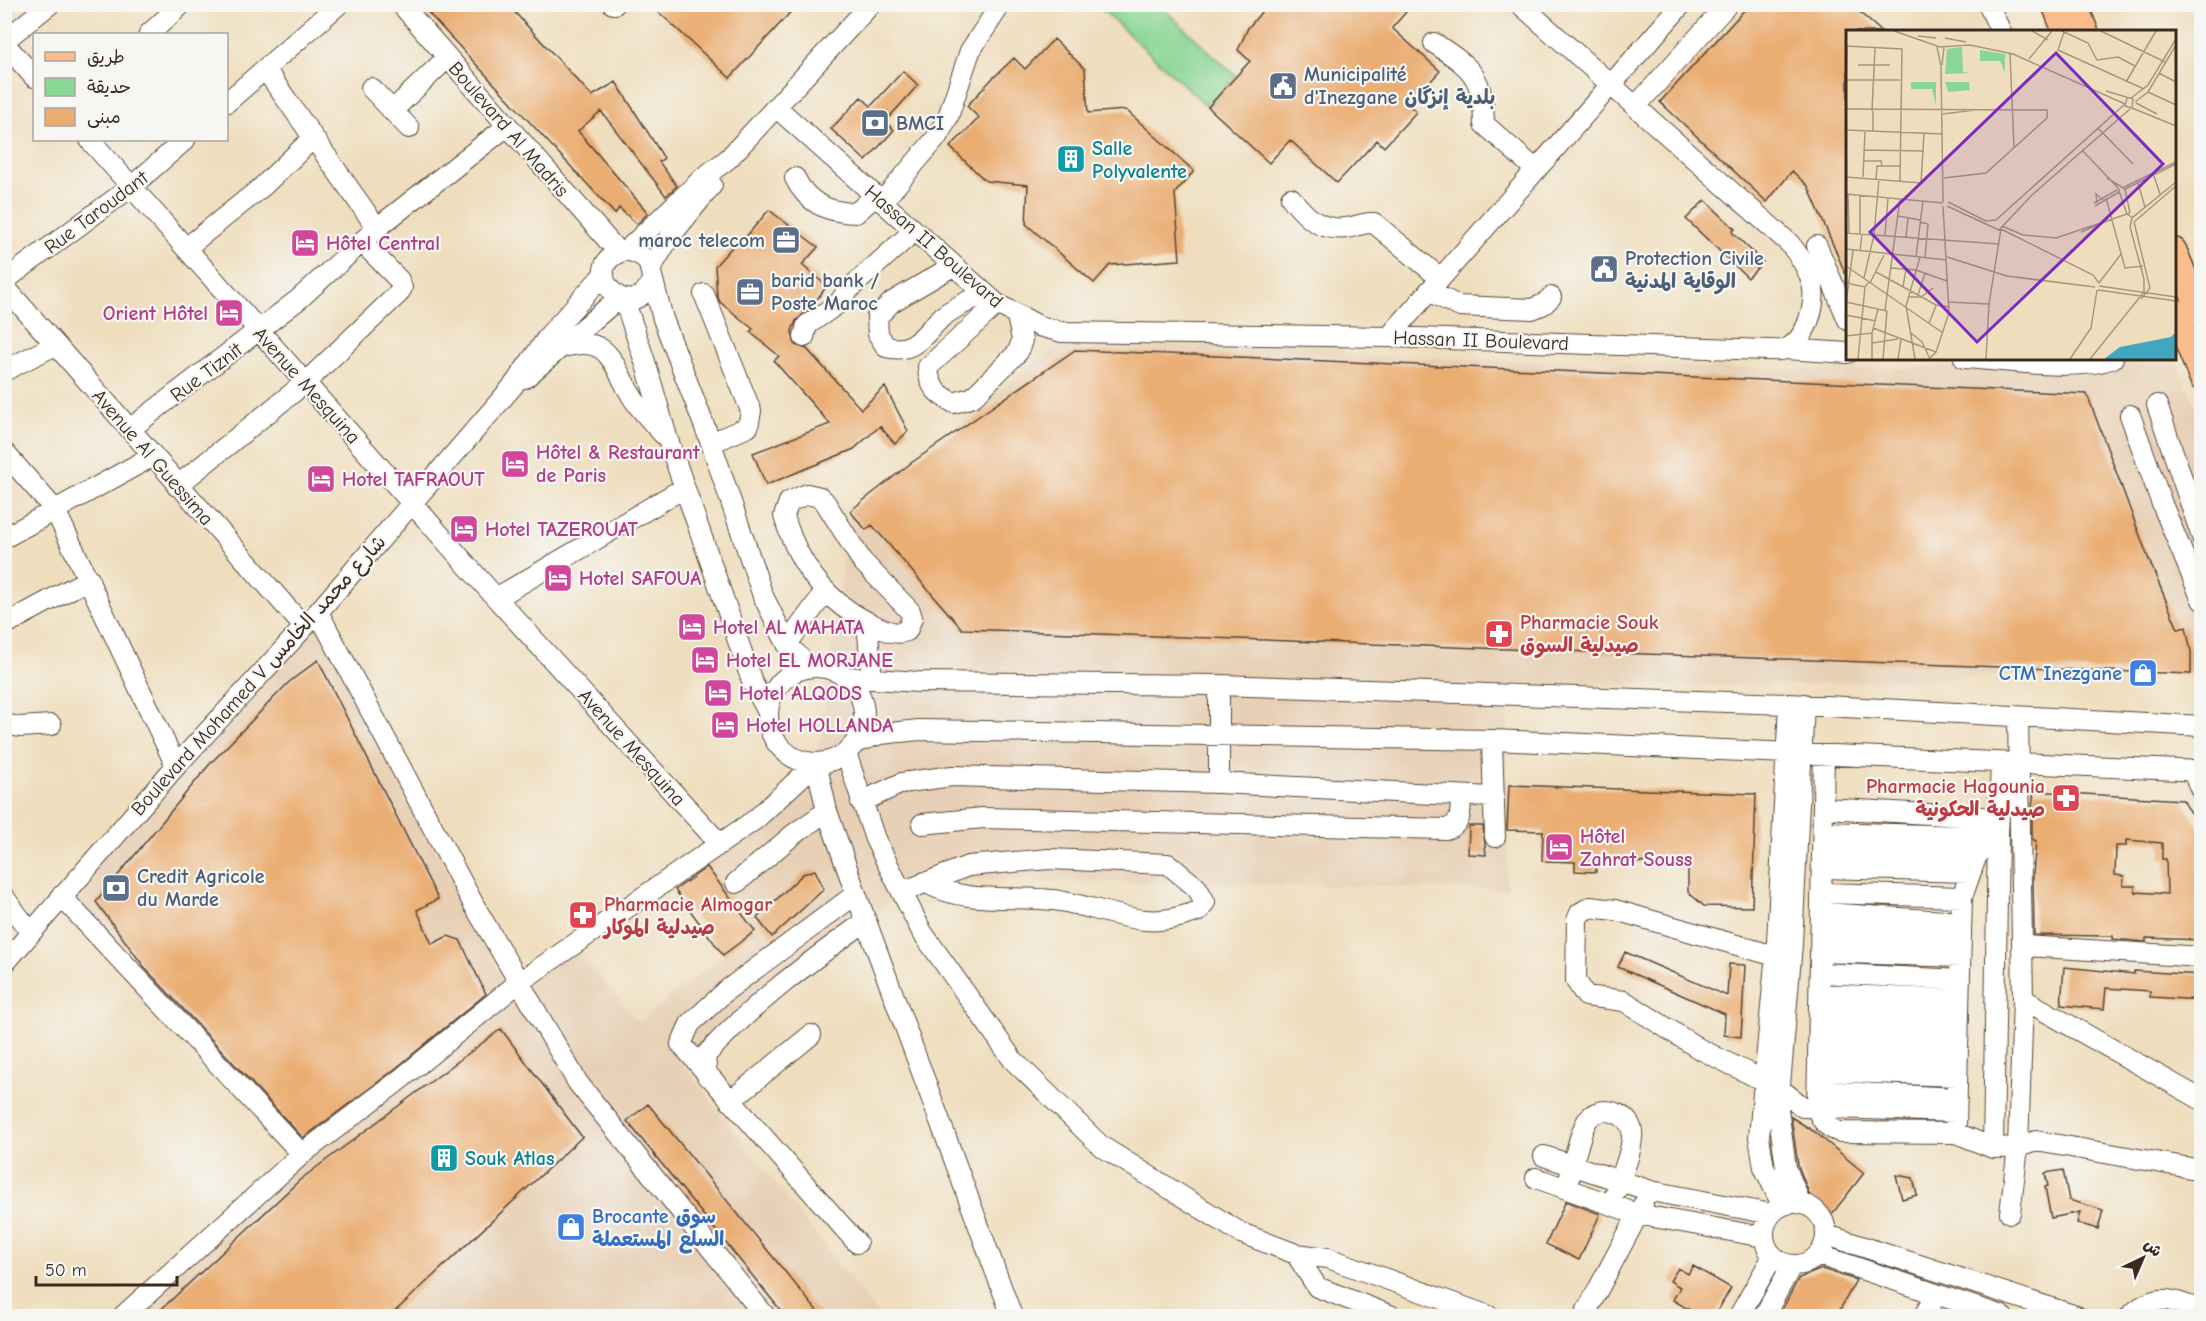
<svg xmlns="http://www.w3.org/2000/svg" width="2206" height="1321" viewBox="0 0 2206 1321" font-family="'Comic Neue','Playpen Sans Arabic',sans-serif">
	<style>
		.built { fill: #e7d0b5 }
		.green { fill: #8ad694; stroke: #628059; stroke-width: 1.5 }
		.building { fill: #eaad72; fill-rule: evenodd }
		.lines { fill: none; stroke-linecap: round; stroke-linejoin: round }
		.minor-casing { stroke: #564536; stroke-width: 22 }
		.major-casing { stroke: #564536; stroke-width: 27 }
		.minor { stroke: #fff; stroke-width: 20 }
		.major { stroke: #f9bc8a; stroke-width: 24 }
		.labels { text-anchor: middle; stroke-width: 4.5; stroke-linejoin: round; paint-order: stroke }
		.service-label { font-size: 20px; font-weight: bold; fill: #4e5e75; stroke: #f6f6f2; text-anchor: start }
		.street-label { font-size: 20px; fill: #3b2a1e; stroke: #f6f6f2 }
		.culture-label { font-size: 20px; font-weight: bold; fill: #0d838f; stroke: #f6f6f2; text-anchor: start }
		.hotel-label { font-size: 20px; font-weight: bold; fill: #b23c85; stroke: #f6f6f2; text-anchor: start }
		.health-label { font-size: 20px; font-weight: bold; fill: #be3a42; stroke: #f6f6f2; text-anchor: start }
		.shop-label { font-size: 20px; font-weight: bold; fill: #366cbe; stroke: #f6f6f2; text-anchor: end }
		.inset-road { fill: none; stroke: #a7967e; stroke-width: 1.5 }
		.view { fill: #7b2cbf; fill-opacity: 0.15; stroke: #7b2cbf; stroke-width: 3 }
		.inset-edge { fill: none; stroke: #3b2a1e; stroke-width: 3 }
	</style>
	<rect width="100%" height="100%" fill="#f6f6f2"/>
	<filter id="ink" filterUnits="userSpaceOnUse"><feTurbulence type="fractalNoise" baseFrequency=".0167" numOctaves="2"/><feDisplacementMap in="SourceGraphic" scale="12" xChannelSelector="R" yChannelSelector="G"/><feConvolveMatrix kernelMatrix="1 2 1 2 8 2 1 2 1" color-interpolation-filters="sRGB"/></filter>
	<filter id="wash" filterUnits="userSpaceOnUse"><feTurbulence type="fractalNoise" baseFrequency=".008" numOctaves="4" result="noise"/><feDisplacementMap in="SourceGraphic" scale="24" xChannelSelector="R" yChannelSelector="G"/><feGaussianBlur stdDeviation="1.35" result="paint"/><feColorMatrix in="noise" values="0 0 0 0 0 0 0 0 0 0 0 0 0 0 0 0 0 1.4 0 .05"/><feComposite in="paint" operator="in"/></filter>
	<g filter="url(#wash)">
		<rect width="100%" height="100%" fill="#efdebe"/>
		<!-- built -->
		<path class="built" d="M1071 334 1333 339 1346 355 1791 370 2178 363 2201 420V666L1792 685H1508L1507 889 920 879 680 1061 879 1316H131L297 1161 61 896 318 612 512 999 573 946 638 1022 755 931 704 864 814 778 850 511Z"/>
		<!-- green -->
		<path class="green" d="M1097 5H1159L1236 76 1208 107Z"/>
		<g id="blocks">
			<!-- building -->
			<path class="building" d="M420 4H507L592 96 616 82 664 158 659 162 677 186 666 196 601 111 578 131 648 213 637 224 619 208 615 214Z
				M650 4H798L730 78Z
				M1268 4H1413L1392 28 1440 71 1409 105 1416 112 1384 147 1377 140 1337 183 1290 140 1269 163 1208 107 1250 61 1238 50 1248 28Z
				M1750 4H1850L1882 32H1848V280L1808 186 1792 171 1767 202 1660 102Z
				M1054 39 1085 69 1088 113 1126 110 1194 171 1175 193 1180 260 1110 265 1094 283 1026 224 1028 185 986 181 950 147 979 118 967 106 991 80 1014 58 1025 69Z
				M903 71 918 85 885 122 894 130 866 161 831 129 861 97 871 106Z
				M1705 200 1735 229 1732 232 1763 262 1748 278 1686 219Z
				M769 210 818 247 802 265 827 286 811 307 796 321 792 331 795 345 807 349 861 409 885 387 908 431 895 444 880 426 854 449 766 485 753 453 830 424 774 361 779 356 750 332 753 329 720 302 717 295 715 266 741 237 744 239Z
				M1075 350 2087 394 2149 560 2178 629 2186 627 2191 652V674L962 629 872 525 866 530 850 511 911 463Z
				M318 660 438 899 417 910 432 944 448 936 460 940 486 994 390 1073 303 1138 145 968 96 902 209 765 288 683Z
				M1509 785 1756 794 1752 907 1704 906 1688 892V864L1596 861V872L1575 871V862L1542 861 1543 831 1507 830Z
				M2034 791 2183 800 2202 833V940L2146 938V942L2113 939V936L2034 935 2033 875 2036 841 2032 839V807ZM2126 840 2162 843V859H2166L2167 894 2135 892V886H2123L2124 876 2115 875 2116 846H2126Z
				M1469 826H1483L1486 855 1468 854Z
				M707 867 755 931 723 955 675 890Z
				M815 870 824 889 772 937 757 918 803 874Z
				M1625 952 1727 996 1729 964 1745 965 1741 1037 1724 1035 1725 1014 1618 967Z
				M2064 967 2134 974V971L2202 975V1000L2150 997V991L2106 988 2104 1009 2061 1005Z
				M501 1029 582 1137 389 1317H153L301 1179Z
				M648 1104 822 1317H786L627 1121Z
				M1791 1117 1815 1132 1864 1173 1832 1214 1811 1199 1798 1165Z
				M2063 1170 2069 1200 2103 1210 2098 1229 2077 1223 2080 1212 2051 1218 2045 1187 2048 1186 2045 1173Z
				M1896 1175 1913 1178 1917 1195 1902 1199Z
				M1566 1201 1600 1214 1579 1260 1546 1244Z
				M1693 1266 1731 1288 1714 1317H1701L1673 1300 1680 1287 1670 1281 1678 1268 1688 1274Z
				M1822 1269 1856 1280 1836 1317H1778L1799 1278Z"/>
		</g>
	</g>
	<g filter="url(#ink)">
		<use href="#blocks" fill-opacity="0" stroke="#564536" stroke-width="1.5"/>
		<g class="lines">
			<!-- minor casing -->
			<g class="minor-casing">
				<path id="minor" d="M401 4 619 253
					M613 4H615
					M1988 4 2001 32
					M149 34 182 4
					M4 41 50 4
					M4 43 34 77
					M1434 43C1473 69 1483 76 1484 124L1536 170
					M265 69 377 228
					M371 88 409 128
					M226 103 339 4
					M1636 106 1728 4
					M777 108 997 304 1039 326 1062 332 1389 337 1767 350C1772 350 1781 351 1785 349 1807 341 1817 303 1812 283 1808 268 1799 255 1789 243L1520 4
					M392 111 447 58
					M90 140 496 598 719 843
					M795 178C807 203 829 213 856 213L875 196
					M1291 198C1306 217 1319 231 1346 228 1356 227 1363 222 1374 223L1440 278
					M882 202 937 137 948 117 970 51 1001 4
					M1817 246 1848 320
					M186 248 262 187 313 138
					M626 251 704 177 728 159 871 4
					M953 266 892 302 877 317 878 334 886 347C916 354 923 334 943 316 955 307 971 300 984 293
					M651 268 669 238 712 185
					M652 280C632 329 578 272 618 253 629 248 639 253 648 261L663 319 711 443 763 596 787 644 809 667
					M4 281 131 187 185 140
					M4 286 304 627
					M1429 291 1458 306 1532 309 1544 304 1551 297
					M704 294 751 411 748 427 711 443
					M624 299 647 368 667 437 753 684 768 712
					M997 304 928 367C929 387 937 394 954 403L973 397 1018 352 1022 340 1017 316
					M804 337 807 325 839 303 847 291 914 231
					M1389 337 1682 4
					M564 347C610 334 612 364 631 395 640 410 652 422 664 435
					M1786 349 1848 353
					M1964 358C2001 360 2081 372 2113 358
					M4 371 55 345
					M525 378 619 298
					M2157 405 2202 537
					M2130 415 2162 504 2202 600
					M130 429 299 299 377 228 506 127
					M4 452 55 510 176 766
					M177 486 306 382 398 294 402 288 399 280 363 243
					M807 494 820 497 825 502 862 561 910 611 912 618 907 631C896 635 886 631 876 626 828 605 798 565 784 516L789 502Z
					M4 538 153 456
					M496 598 684 488
					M318 612 474 905 578 1083 765 1316
					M867 623 872 679
					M4 625 89 579
					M787 644 825 592
					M768 715a48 48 0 1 1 96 0a48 48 0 1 1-96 0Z
					M847 677 918 682 1219 685 1789 704 2202 726
					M4 724 20 727 51 725
					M1492 740 1495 837
					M857 742 880 734 919 730 1492 740 2202 771
					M846 753 875 839 922 932 1013 1060 1101 1146 1241 1233 1296 1254 1328 1258 1489 1316
					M1824 755 1817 1109C1822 1122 1827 1128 1840 1132L1956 1133 1993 1148 2018 1147 2036 1141 2202 1170
					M816 763 827 811 856 894 1012 1316
					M2192 770 2202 792
					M1219 783V685
					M861 802 902 783 952 776 1219 783 1492 797
					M1825 808 1998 818
					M922 824 983 818 1446 829C1463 824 1460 812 1461 796
					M1824 832 1998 837 1993 1148
					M1824 851 1977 855
					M1824 868 1969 872
					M736 883 794 834 827 811
					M902 892 968 866 1049 859 1168 864 1197 888 1205 902 1199 911C1181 917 1165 922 1145 920 1116 917 1089 906 1060 901 1015 894 966 906 925 882
					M1823 893 1962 897
					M856 894 727 990 690 1024 681 1044 857 1243
					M61 896 302 1154
					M4 897 31 933
					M1823 913 1961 922
					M1822 933 1961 937
					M2024 946 2202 957
					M1822 952 1960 957
					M1775 956 1615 910 1590 907 1580 913 1577 920 1576 981 1586 996 1624 1001 1698 1048 1780 1089 1803 1107 1956 1112
					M4 964 176 766 318 612 513 386 550 334 604 274
					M1821 973 1960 980
					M1820 994 1959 1000
					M2023 999 2202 1100
					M1820 1013 1959 1018
					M1819 1033 1958 1038
					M1819 1053 1958 1058
					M1818 1071 1957 1076
					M707 1076 705 1056C752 1004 809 962 866 921
					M1818 1091 1957 1098
					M730 1101 811 1035
					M1956 1124 1962 897 1977 855 1998 837 2001 763
					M1544 1156 1651 1191 1771 1214
					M1570 1176C1574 1162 1580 1129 1589 1118 1604 1102 1635 1116 1632 1137 1631 1155 1622 1174 1616 1191
					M1536 1178 1637 1214 1764 1237
					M1800 1202 1786 1168 1778 1109 1792 944 1804 704
					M1764 1234a31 31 0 1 1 62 0a31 31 0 1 1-62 0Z
					M1782 1205 1764 1167 1759 1137 1777 942 1789 704
					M2010 1213 2018 1147 2023 999 2018 718
					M1827 1235 2076 1316
					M1296 1254 1317 1287 1392 1316
					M1819 1255 2002 1316
					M123 1316 302 1154 397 1082 518 983 756 819 816 763
					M1584 1316 1643 1205
					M1739 1316 1773 1256
					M1764 1316 1792 1265
					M1924 1316 1936 1294
					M2130 1316C2156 1291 2171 1300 2202 1310"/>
			</g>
			<!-- major casing -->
			<g class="major-casing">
				<path id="major" d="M2054 4 2065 32
					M2075 4 2086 32
					M2174 250 2202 317
					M2174 310 2202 379"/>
			</g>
			<!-- minor -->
			<use href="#minor" class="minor"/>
			<!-- major -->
			<use href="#major" class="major"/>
		</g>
	</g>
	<!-- icons -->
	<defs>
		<g id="civic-square" transform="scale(1.5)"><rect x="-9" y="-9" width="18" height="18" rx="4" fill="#5c6f8a" stroke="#f6f6f2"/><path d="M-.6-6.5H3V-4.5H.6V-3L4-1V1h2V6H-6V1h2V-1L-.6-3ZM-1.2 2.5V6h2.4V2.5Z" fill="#fff"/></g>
		<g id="bank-square" transform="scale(1.5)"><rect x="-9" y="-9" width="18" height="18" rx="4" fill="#5c6f8a" stroke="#f6f6f2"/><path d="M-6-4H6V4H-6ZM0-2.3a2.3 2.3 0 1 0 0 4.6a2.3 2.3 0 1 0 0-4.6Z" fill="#fff"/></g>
		<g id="building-square" transform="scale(1.5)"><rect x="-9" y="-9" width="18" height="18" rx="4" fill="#0f9aa8" stroke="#f6f6f2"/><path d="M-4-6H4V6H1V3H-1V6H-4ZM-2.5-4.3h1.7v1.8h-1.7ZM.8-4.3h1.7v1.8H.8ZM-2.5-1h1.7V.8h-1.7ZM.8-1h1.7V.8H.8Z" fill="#fff"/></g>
		<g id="office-square" transform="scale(1.5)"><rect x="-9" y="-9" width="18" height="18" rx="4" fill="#5c6f8a" stroke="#f6f6f2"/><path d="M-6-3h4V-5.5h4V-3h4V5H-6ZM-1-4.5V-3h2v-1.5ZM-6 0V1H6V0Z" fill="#fff"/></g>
		<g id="hotel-square" transform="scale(1.5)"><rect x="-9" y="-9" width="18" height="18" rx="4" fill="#d1479c" stroke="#f6f6f2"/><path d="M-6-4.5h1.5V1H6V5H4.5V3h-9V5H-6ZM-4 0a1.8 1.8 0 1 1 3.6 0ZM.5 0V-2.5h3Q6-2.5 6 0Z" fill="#fff"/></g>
		<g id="pharmacy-square" transform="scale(1.5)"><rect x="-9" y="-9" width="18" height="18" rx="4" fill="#e0444e" stroke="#f6f6f2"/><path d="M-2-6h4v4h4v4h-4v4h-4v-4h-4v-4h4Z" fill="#fff"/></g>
		<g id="shop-square" transform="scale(1.5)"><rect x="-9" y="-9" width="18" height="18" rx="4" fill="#3f7fe0" stroke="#f6f6f2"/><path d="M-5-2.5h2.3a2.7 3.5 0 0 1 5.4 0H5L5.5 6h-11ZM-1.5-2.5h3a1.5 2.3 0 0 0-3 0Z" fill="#fff"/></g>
	</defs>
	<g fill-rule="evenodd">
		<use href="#civic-square" x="1283" y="86"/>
		<use href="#bank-square" x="875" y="123"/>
		<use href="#building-square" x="1071" y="159"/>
		<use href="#office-square" x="786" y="240"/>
		<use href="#hotel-square" x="305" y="243"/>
		<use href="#civic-square" x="1604" y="269"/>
		<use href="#office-square" x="750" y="292"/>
		<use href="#hotel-square" x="229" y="313"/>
		<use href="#hotel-square" x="515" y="464"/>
		<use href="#hotel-square" x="321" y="479"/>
		<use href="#hotel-square" x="464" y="529"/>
		<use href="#hotel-square" x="558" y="578"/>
		<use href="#hotel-square" x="692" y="627"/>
		<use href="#pharmacy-square" x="1499" y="634"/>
		<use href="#hotel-square" x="705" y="660"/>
		<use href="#shop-square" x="2143" y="673"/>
		<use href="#hotel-square" x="718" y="693"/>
		<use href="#hotel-square" x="725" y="725"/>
		<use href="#pharmacy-square" x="2066" y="798"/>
		<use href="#hotel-square" x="1559" y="847"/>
		<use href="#bank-square" x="116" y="888"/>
		<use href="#pharmacy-square" x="583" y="915"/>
		<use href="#building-square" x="444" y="1158"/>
		<use href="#shop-square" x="571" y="1227"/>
	</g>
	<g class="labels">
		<!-- service labels -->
		<g class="service-label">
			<text x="1304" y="81">Municipalité<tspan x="1304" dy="23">d'Inezgane بلدية إنزگان</tspan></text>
			<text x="896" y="130">BMCI</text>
			<text x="765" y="247" text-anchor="end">maroc telecom</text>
			<text x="1625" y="265">Protection Civile<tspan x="1625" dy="23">الوقاية المدنية</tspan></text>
			<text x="771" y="287">barid bank /<tspan x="771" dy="23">Poste Maroc</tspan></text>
			<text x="137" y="883">Credit Agricole<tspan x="137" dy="23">du Marde</tspan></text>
		</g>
		<!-- street labels -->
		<g class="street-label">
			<text transform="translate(509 129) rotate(49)" y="7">Boulevard Al Madris</text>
			<text transform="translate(96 212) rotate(-37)" y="7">Rue Taroudant</text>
			<text transform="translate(934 246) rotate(41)" y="7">Hassan II Boulevard</text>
			<text transform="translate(1481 340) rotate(2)" y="7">Hassan II Boulevard</text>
			<text transform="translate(206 372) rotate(-37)" y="7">Rue Tiznit</text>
			<text transform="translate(307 385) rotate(48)" y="7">Avenue Mesquina</text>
			<text transform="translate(153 457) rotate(49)" y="7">Avenue Al Guessima</text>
			<text transform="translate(258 675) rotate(-48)" y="7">Boulevard Mohamed V شارع محمد الخامس</text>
			<text transform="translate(632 747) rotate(48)" y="7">Avenue Mesquina</text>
		</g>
		<!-- culture labels -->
		<g class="culture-label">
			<text x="1092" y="155">Salle<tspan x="1092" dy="23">Polyvalente</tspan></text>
			<text x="465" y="1165">Souk Atlas</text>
		</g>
		<!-- hotel labels -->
		<g class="hotel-label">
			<text x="326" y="250">Hôtel Central</text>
			<text x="208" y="320" text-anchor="end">Orient Hôtel</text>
			<text x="536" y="459">Hôtel &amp; Restaurant<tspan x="536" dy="23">de Paris</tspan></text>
			<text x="342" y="486">Hotel TAFRAOUT</text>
			<text x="485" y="536">Hotel TAZEROUAT</text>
			<text x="579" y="585">Hotel SAFOUA</text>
			<text x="713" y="634">Hotel AL MAHATA</text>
			<text x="726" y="667">Hotel EL MORJANE</text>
			<text x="739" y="700">Hotel ALQODS</text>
			<text x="746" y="732">Hotel HOLLANDA</text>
			<text x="1580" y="843">Hôtel<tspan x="1580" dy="23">Zahrat Souss</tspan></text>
		</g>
		<!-- health labels -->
		<g class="health-label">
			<text x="1520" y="629">Pharmacie Souk<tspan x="1520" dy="23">صيدلية السوق</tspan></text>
			<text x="2045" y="793" text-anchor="end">Pharmacie Hagounia<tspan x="2045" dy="23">صيدلية الحكونية</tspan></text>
			<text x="604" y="911">Pharmacie Almogar<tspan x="604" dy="23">صيدلية الموكار</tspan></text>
		</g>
		<!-- shop labels -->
		<g class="shop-label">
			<text x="2122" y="680">CTM Inezgane</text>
			<text x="592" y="1223" text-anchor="start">Brocante سوق<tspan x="592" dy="23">السلع المستعملة</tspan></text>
		</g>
	</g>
	<!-- overview -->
	<g transform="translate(1846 30)">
		<rect width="330" height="330" fill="#efdebe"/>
		<path d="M116 17 117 42 125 43 99 44 101 19ZM134 20 159 24V43L154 31H134ZM65 52H90V75L86 59H65ZM99 52H123L124 60 102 62Z" fill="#8ad694"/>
		<path d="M330 302V329H258L274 317 325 307Z" fill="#41a7c1"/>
		<path class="inset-road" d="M48 1 94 17 124 15 167 24 279 74M186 1 202 10M216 1 242 13 251 30 272 27 289 36M255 1 319 32M218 2 212 20 298 59M72 6 90 8M99 8 120 12M0 16 56 19 54 151M91 17 95 36 97 172M164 24 168 117M183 29 206 1M12 35H44M96 35 98 17M313 43 330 52M0 44 1 16M0 50H54M280 52 310 1M260 61 287 69 286 78 279 76 281 68M302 62 330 75M285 68 302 55 330 9M289 72 302 62 330 15M290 73 311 84M286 78 330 96M0 79 201 80V88L140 143 98 148M26 81 29 18M97 84 129 80M252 98 287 134M0 100 97 104M27 101V81M18 120 78 121M236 120 272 158 281 184 287 188M18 131H35L36 136M308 146 314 164M0 147 75 153 78 103M17 147 19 101M261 148 279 159M30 149 31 136H54M292 153 299 177M278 157 330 132M0 164 97 173M2 164 3 203M14 165V204M260 168 279 238 297 236M102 172 140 191 150 190 279 74M248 173 271 160M251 173 250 164 257 170M101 176 153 200 186 165 284 79M249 176 273 162M284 183 279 159 330 134M52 186 74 190M74 192 82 194 79 228M156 196 177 205 210 208 284 183M235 202 266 189M0 203 153 214M39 205 42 168M60 207 62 188M0 219 101 230M14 222 16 204M70 227 77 171M101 227 161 246 249 257M0 236 97 303M45 238 70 240 101 251M30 242 90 275 103 277M18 248 28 205 33 149M0 253 19 257 23 252M24 253 38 225M253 253 275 224M253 256 330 267M57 257 60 239M252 260 330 271M72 265 79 243M62 267H75L87 258M295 269 304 258 288 192 330 156M0 272 41 281 37 329M102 272 143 274M0 274 7 220M39 280 54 169M0 285 30 291M83 293 90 276M27 298 90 322M65 303 76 312 84 329M0 306 26 303M26 313 52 309M12 329 19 257M26 329V303L32 279M52 329 55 309M69 329 60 276 74 227M83 329 90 322 103 283 97 176M140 329 143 274 155 199 247 245 253 253M224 329 245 298 251 260M244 329 298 262V249L284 197 286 188 330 152"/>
		<path class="view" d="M210 23 317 134 131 312 24 202Z"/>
		<rect width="330" height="330" class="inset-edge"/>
	</g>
	<!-- margin -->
	<rect width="2206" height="1321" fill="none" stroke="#f6f6f2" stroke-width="24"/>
	<!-- legend -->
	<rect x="33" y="33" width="195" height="108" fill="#f6f6f2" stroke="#aba49d" stroke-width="1.5"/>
	<rect x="45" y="52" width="30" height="9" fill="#f9bc8a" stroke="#aba49d" stroke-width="1.5"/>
	<text x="87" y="63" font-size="18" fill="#3b2a1e">طريق</text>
	<rect x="45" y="78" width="30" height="18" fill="#8ad694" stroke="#aba49d" stroke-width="1.5"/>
	<text x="87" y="93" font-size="18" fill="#3b2a1e">حديقة</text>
	<rect x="45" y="108" width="30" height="18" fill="#eaad72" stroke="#aba49d" stroke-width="1.5"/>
	<text x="87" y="123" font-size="18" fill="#3b2a1e">مبنى</text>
	<!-- north arrow -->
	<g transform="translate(2143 1258) rotate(44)" stroke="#f6f6f2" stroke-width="4.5" paint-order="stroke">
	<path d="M0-4.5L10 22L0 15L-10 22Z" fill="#3b2a1e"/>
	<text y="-9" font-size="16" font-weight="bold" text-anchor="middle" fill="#3b2a1e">ش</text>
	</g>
	<!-- scale -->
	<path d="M36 1276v9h141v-9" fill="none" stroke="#3b2a1e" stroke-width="3"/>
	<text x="45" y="1276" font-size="18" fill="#3b2a1e" stroke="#f6f6f2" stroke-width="4.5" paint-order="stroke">50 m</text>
</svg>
